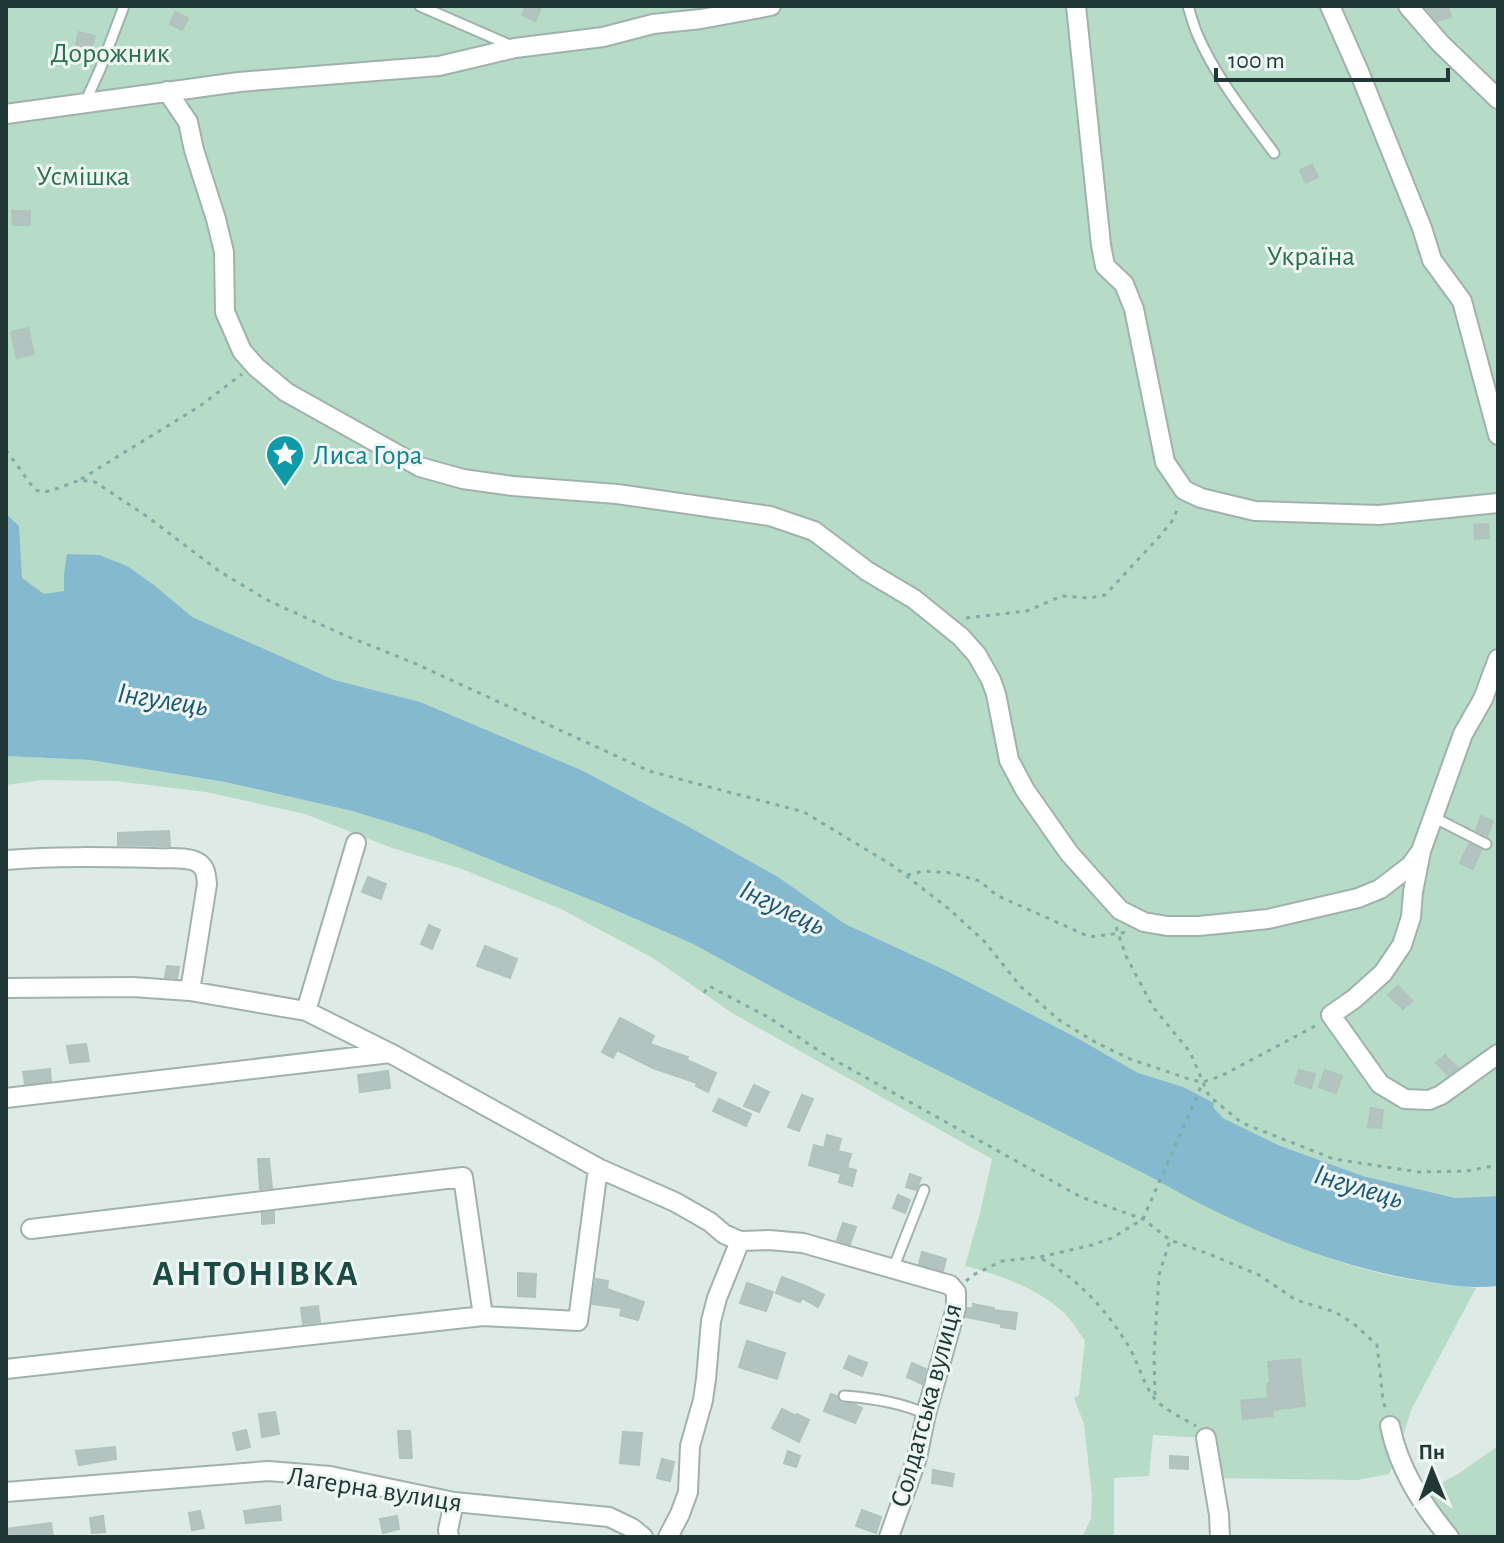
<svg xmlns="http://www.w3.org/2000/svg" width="1504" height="1543" viewBox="0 0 1504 1543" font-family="'Alegreya Sans',sans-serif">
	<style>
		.green { fill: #b6dbc6 }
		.water { fill: #85b9cf }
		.building { fill: #b3c4c0; stroke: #b1c3be; stroke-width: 2 }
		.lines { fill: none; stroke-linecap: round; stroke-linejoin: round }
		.lane-casing { stroke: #a1b1ae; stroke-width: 13 }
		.street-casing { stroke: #a1b1ae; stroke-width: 22 }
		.path { stroke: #7eada6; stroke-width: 3; stroke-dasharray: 4 6; stroke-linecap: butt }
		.lane { stroke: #fff; stroke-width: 9 }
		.street { stroke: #fff; stroke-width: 18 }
		.labels { text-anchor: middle; stroke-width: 6; stroke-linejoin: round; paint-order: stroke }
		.park-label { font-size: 28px; fill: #2a6f4f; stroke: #eef6f3 }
		.culture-label { font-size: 28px; fill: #0d838f; stroke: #eef6f3; text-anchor: start }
		.street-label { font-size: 28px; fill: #203936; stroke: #eef6f3 }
		.water-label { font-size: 30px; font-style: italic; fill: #1b5774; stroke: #eef6f3 }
		.district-label { font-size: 36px; font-weight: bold; letter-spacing: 2px; fill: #1c4b46; stroke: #eef6f3 }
	</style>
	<rect width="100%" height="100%" fill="#deeae6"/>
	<!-- green -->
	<path class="green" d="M6 6H1498V1196L1455 1198 1363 1176 1278 1145 1223 1118 1213 1107 1026 1036 6 683Z
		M6 756 90 760 225 782 352 811 424 833 601 904 691 943 789 996 1149 1176C1225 1218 1306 1256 1391 1276 1419 1282 1448 1284 1476 1288L1411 1410 1398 1453 1389 1474 1358 1480 1213 1478 1205 1438 1153 1435 1149 1476 1114 1478V1537H1082L1091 1519 1092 1496 1084 1424 1074 1398 1079 1395 1085 1341C1078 1331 1071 1319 1062 1311 1035 1287 1000 1275 965 1266L980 1213 992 1159 732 1013 653 958 561 909 462 869 392 848 305 814 206 792 116 781 42 780 6 785Z
		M1498 1446V1537H1449L1409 1481 1421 1480 1438 1485 1458 1474Z"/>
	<!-- water -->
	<path class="water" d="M6 514 19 526 22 578 44 594 64 591V574L67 554 99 555 127 566 154 585 192 617 334 680 420 702 581 770 689 827 778 877 845 924 947 971 1077 1038 1138 1073 1183 1087 1214 1103 1213 1107 1223 1118 1278 1145 1363 1176 1455 1198 1498 1196V1286C1472 1289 1450 1285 1424 1281 1327 1266 1234 1224 1149 1176L789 996 691 943 601 904 424 833 352 811 225 782 90 760 6 756Z"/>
	<!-- building -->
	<path class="building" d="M526 6H542L535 21 522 15Z
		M1424 6H1448L1451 17 1437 21Z
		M175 12 188 18 182 30 170 24Z
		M79 32 95 36 91 49 76 44Z
		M1312 165 1318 177 1306 183 1300 170Z
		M12 211H30V225H13Z
		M28 328 34 354 17 358 11 332Z
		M1488 524 1489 538 1475 539 1474 525Z
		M1481 816 1493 821 1487 836 1476 830Z
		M169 831 170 846 118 845V833Z
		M1469 844 1481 850 1473 869 1460 863Z
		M368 877 386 884 381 899 362 892Z
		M429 925 440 930 432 949 421 944Z
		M485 946 517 959 510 978 477 966Z
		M167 966 179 967 177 978 165 977Z
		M1398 986 1412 1001 1403 1009 1388 995Z
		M620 1018 654 1036 650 1044 688 1057 687 1060 716 1073 708 1092 696 1086 697 1083 653 1068 617 1050 613 1058 602 1052Z
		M86 1044 89 1061 70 1063 67 1046Z
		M1445 1055 1458 1068 1448 1075 1436 1063Z
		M50 1069 51 1081 25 1084 23 1072Z
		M1299 1070 1315 1074 1311 1088 1295 1083Z
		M1325 1070 1342 1076 1336 1093 1319 1087Z
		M388 1071 390 1088 360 1092 358 1075Z
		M754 1085 769 1092 759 1112 744 1106Z
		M802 1095 813 1099 799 1131 788 1127Z
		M719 1099 751 1114 746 1126 713 1111Z
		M1371 1108 1383 1110 1381 1128 1368 1127Z
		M827 1135 841 1139 838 1151 851 1154 847 1168 856 1170 852 1186 839 1182 841 1174 809 1165 814 1145 824 1148Z
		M258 1159H269L272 1188 260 1189Z
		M910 1174 921 1178 916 1190 906 1187Z
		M898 1195 910 1200 905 1213 893 1208Z
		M274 1212V1223L262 1224V1213Z
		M843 1223 856 1227 850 1244 837 1240Z
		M922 1252 946 1259 943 1271 919 1264Z
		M518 1273 536 1274 535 1297 518 1296Z
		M782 1277 808 1287 824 1295 818 1307 802 1298 800 1302 776 1293Z
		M596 1279 608 1281 607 1289 644 1302 638 1320 620 1315 622 1308 592 1304Z
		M747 1283 773 1292 766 1311 740 1303Z
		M973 1304 994 1308V1310L1017 1313 1015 1329 1001 1327V1324L966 1317 968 1308H973Z
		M318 1306 320 1322 303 1324 301 1308Z
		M747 1341 785 1353 777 1379 739 1367Z
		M849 1356 867 1363 862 1376 844 1368Z
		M1300 1359 1305 1406 1272 1410 1273 1416 1243 1419 1241 1401 1268 1398 1267 1384 1270 1383 1268 1362Z
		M912 1363 926 1369 922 1384 907 1377Z
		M831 1394 837 1396 840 1403 854 1404 862 1408 855 1423 824 1411Z
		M782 1409 796 1416 797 1414 809 1420 799 1442 772 1428Z
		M275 1412 279 1434 262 1437 259 1414Z
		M246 1430 250 1447 237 1450 233 1433Z
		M398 1431H410L412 1458H400Z
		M623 1432 642 1433 639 1465 620 1463Z
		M115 1447 116 1459 79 1465 76 1451Z
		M788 1451 800 1456 796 1467 784 1463Z
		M1170 1456 1188 1457V1469L1170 1468Z
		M662 1459 674 1462 670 1481 657 1478Z
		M933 1470 954 1474 952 1486 932 1483Z
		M280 1506 281 1520 246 1523 244 1511Z
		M862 1510 881 1517 876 1533 856 1526Z
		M200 1511 204 1528 192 1530 189 1513Z
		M103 1516 105 1532 92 1533 90 1518Z
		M397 1516 399 1529 383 1533 380 1519Z
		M51 1523 53 1537H6V1529Z"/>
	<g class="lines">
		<!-- lane casing -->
		<g class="lane-casing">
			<path id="lane" d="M420 6 512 46
				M1188 6C1191 16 1194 27 1198 36 1217 79 1247 116 1274 153
				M85 103 101 67 124 6
				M1433 817 1486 844
				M893 1269 924 1190
				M844 1396C872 1398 900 1402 926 1414"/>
		</g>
		<!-- street casing -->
		<g class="street-casing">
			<path id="street" d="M1076 6 1101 245 1105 266 1124 284 1134 309 1165 462 1184 490 1201 498 1255 511 1379 515 1498 503
				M1330 6 1360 74 1422 228 1432 260 1462 301 1498 435
				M1408 6 1440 43 1498 99
				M167 91 188 122 194 150 216 219 224 252 225 312 242 351 256 367 286 392 420 467 463 479 513 486 617 494 770 516 814 531 867 571 914 599 961 637 977 655 991 680 996 694 1009 760 1025 790 1069 853 1120 910 1144 922 1167 926H1199L1268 919 1358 898 1380 889 1410 866 1421 851
				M6 114 239 82 439 66 515 48 603 37 653 24 701 19 771 6
				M1498 659 1483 699 1463 734 1421 851 1413 892 1411 917 1402 945 1383 973 1354 999 1331 1015 1380 1084 1405 1099 1429 1100 1441 1095 1498 1054
				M6 860C55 856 105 857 154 858 167 859 186 856 197 862 206 867 206 875 207 884L190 991
				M6 988 133 987 190 991 306 1011 390 1053 598 1168 675 1202 710 1222 724 1234 740 1241 769 1240 803 1243 950 1285 956 1292V1308L926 1414 917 1458 889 1537
				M306 1011 356 843
				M6 1098 390 1053
				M483 1316 578 1321 598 1168
				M6 1369 483 1316 463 1177 31 1229
				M1390 1426C1399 1469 1421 1503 1449 1537
				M1206 1438 1219 1515 1220 1537
				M6 1492 268 1471 330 1476 454 1502 609 1517 632 1528 643 1537
				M449 1537 448 1530 454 1502
				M668 1537 680 1514 688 1492 690 1446 703 1400 706 1379 711 1321 717 1298 740 1241"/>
		</g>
		<!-- path -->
		<path class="path" d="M6 450 35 490 44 492 53 490 80 480 95 482 145 515 219 571 269 601 344 635 414 663 649 771 804 812 895 867 949 909 984 941 1021 987 1059 1020 1095 1042 1130 1059 1192 1080 1203 1082 1221 1076 1317 1025
			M81 479 200 406 242 374
			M966 618 1027 611 1062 596 1089 598 1105 595 1159 537 1173 520 1179 505
			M907 875 924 871 952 873 980 881 996 895 1090 937 1128 932
			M1116 927 1126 956 1153 1007 1190 1052 1209 1096 1242 1123 1334 1159 1419 1172 1467 1171 1498 1165
			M704 993 709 986 768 1017 827 1056 1081 1197 1143 1219 1170 1240 1209 1254 1259 1275 1296 1300 1335 1312 1353 1323 1377 1345 1383 1400 1386 1411
			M1042 1259C1079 1279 1108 1312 1129 1347 1138 1363 1143 1383 1154 1398 1164 1410 1183 1418 1196 1426
			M966 1281 973 1275 1002 1261 1040 1257 1092 1245 1112 1238 1143 1219 1203 1082
			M1155 1395 1154 1355 1159 1275 1170 1240"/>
		<!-- lane -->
		<use href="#lane" class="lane"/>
		<!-- street -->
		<use href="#street" class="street"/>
	</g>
	<!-- icons -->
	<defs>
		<g id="sight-pin" transform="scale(2)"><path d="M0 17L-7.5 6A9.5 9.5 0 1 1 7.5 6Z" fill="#0f9aa8" stroke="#eef6f3"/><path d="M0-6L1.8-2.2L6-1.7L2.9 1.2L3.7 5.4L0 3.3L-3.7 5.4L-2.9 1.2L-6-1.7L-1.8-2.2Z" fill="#fff"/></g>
	</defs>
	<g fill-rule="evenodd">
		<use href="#sight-pin" x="285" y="454"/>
	</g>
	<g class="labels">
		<!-- park labels -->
		<g class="park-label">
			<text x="110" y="62">Дорожник</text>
			<text x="83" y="185">Усмішка</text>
			<text x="1311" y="265">Україна</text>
		</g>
		<!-- culture labels -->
		<g class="culture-label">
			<text x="313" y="464">Лиса Гора</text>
		</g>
		<!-- street labels -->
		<g class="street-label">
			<text transform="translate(925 1405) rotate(-75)" y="10">Солдатська вулиця</text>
			<text transform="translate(375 1488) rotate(9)" y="10">Лагерна вулиця</text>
		</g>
		<!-- water labels -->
		<g class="water-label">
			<text transform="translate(163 699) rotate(9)" y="10">Інгулець</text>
			<text transform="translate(783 907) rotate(26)" y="10">Інгулець</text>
			<text transform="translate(1359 1186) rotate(17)" y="10">Інгулець</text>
		</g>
		<!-- district labels -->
		<g class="district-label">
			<text x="256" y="1285">АНТОНІВКА</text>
		</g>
	</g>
	<!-- border -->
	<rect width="1504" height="1543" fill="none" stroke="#203936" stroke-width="16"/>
	<!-- north arrow -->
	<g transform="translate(1432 1471) rotate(359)" stroke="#eef6f3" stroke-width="6" paint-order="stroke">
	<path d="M0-6L14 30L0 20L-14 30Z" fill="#203936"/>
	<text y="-12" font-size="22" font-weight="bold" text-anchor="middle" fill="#203936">Пн</text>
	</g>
	<!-- scale -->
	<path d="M1216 68v12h232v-12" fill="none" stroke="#203936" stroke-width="4"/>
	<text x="1228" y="68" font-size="24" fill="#203936" stroke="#eef6f3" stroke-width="6" paint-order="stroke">100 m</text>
</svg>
